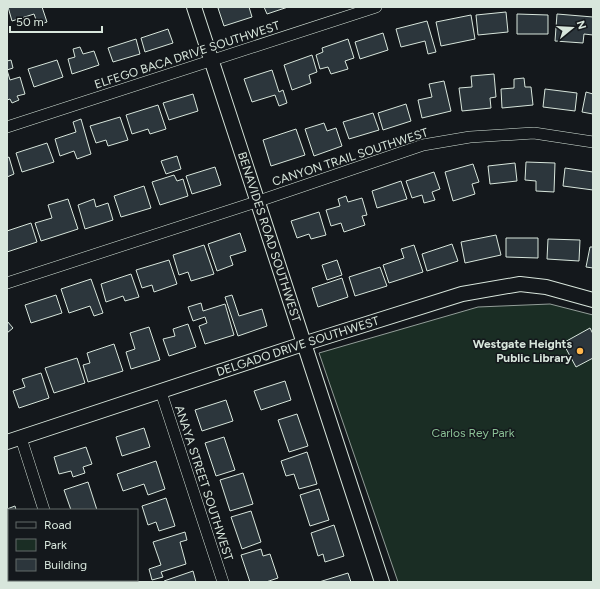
<svg xmlns="http://www.w3.org/2000/svg" width="600" height="589" viewBox="0 0 600 589" font-family="Figtree,sans-serif">
	<style>
		.green { fill: #1a2d24; stroke: #939e99 }
		.building { fill: #2c363c; stroke: #d8e6dc }
		.lines { fill: none; stroke-linecap: round; stroke-linejoin: round }
		.minor-casing { stroke: #d8e6dc; stroke-width: 12 }
		.tertiary-casing { stroke: #d8e6dc; stroke-width: 16 }
		.minor { stroke: #14181c; stroke-width: 11 }
		.tertiary { stroke: #14181c; stroke-width: 14 }
		.poi-dot { fill: #ffb74d; stroke: #14181c; stroke-width: 1.5 }
		.labels { text-anchor: middle; stroke-width: 3; stroke-linejoin: round; paint-order: stroke }
		.street-label { font-size: 12px; fill: #d8e6dc; stroke: #14181c }
		.poi-label { font-size: 12px; font-weight: bold; fill: #d8e6dc; stroke: #14181c; text-anchor: end }
		.park-label { font-size: 12px; fill: #8ac095; stroke: #14181c }
	</style>
	<rect width="100%" height="100%" fill="#14181c"/>
	<!-- green -->
	<path class="green" d="M550 304 593 315V582H398L319 353 478 307Z"/>
	<!-- building -->
	<path class="building" d="M8 7H42L47 22 38 25 34 14 12 21Z
		M222 7H249L252 17 224 26 218 8Z
		M264 7H288L267 14Z
		M506 12 508 32 478 35 476 15Z
		M517 14 548 15V34H517Z
		M557 14 593 17V35L584 34 583 43 555 41Z
		M471 15 475 39 441 46 436 22Z
		M427 21 436 52 428 54 425 41 401 47 396 29Z
		M168 29 173 43 145 52 141 38Z
		M383 33 388 50 360 59 355 42Z
		M136 39 140 54 113 62 108 48Z
		M348 39 354 58 345 61 348 69 331 74 328 67 320 69 316 55 323 52 322 48Z
		M80 47 83 54 94 51 99 65 72 74 68 59 75 57 73 49Z
		M312 55 317 72 309 75 311 83 292 90 284 65Z
		M11 60 13 68 7 70V61Z
		M57 60 63 77 34 87 28 69Z
		M7 70 10 80 20 77 25 94 17 96 19 100 12 103 10 99 7 100Z
		M272 70 279 92 283 90 287 103 279 106 275 95 252 102 244 79Z
		M494 74 496 97 490 98 491 108 462 111 459 88 472 87 471 76Z
		M524 78 525 87H531L533 105 502 108 501 89 514 88V79Z
		M444 81 451 111 422 118 418 100 432 97 429 84Z
		M545 89 577 93 575 111 543 107Z
		M586 92 593 94V114L582 112Z
		M193 94 198 111 169 120 163 103Z
		M406 104 411 121 383 130 378 113Z
		M158 105 166 129 150 134 148 129 132 134 126 115Z
		M373 113 379 130 349 139 343 122Z
		M120 117 128 140 108 146 106 140 96 143 90 126Z
		M81 119 91 154 77 159 74 151 60 156 55 139 76 132 73 122Z
		M324 123 327 131 336 128 342 146 314 156 305 129Z
		M296 129 305 155 271 166 263 140Z
		M47 143 54 162 22 172 16 153Z
		M177 156 181 169 166 174 161 161Z
		M9 157 14 174 7 177V158Z
		M526 162 555 163 554 192 536 191V181L525 180Z
		M515 163 517 181 490 184 488 166Z
		M473 164 479 182 472 184 475 194 453 201 445 172Z
		M215 167 221 185 192 194 186 176Z
		M565 168 593 172V190L563 186Z
		M434 172 440 189 432 192 435 200 424 203 422 195 412 198 406 181Z
		M174 175 177 181 183 179 188 196 160 205 152 182Z
		M401 181 407 199 377 208 372 191Z
		M144 186 151 208 121 217 114 196Z
		M346 196 348 202 362 198 367 215 362 216 365 225 344 232 341 223 331 226 326 210 340 206 338 199Z
		M68 199 78 229 41 241 35 223 52 218 48 205Z
		M94 199 96 207 108 203 113 220 85 229 78 205Z
		M319 212 326 235 311 239 309 234 297 238 291 221Z
		M31 223 37 242 7 252V231Z
		M240 233 246 251 230 256 233 265 217 271 208 244Z
		M496 235 501 255 465 263 461 242Z
		M506 238H538V258L506 257Z
		M548 239 580 240 579 261 547 259Z
		M452 244 458 261 427 271 422 254Z
		M204 245 214 274 191 281 188 272 179 275 173 255Z
		M414 245 423 272 389 283 383 265 404 258 401 249Z
		M590 247H593V268L586 267Z
		M169 260 177 284 154 292 152 285 142 288 136 270Z
		M337 260 342 275 327 280 322 265Z
		M380 267 387 286 355 296 349 277Z
		M131 274 139 297 125 301 123 296 106 302 101 284Z
		M342 278 348 297 318 307 312 288Z
		M91 279 103 313 94 316 90 306 69 313 61 289Z
		M56 295 62 313 31 323 25 305Z
		M232 295 239 316 262 309 267 326 238 336 225 297Z
		M201 303 203 311 225 304 234 335 205 344 199 326 207 323 205 317 193 321 188 307Z
		M7 321 13 328 7 333Z
		M188 324 196 347 169 356 163 339 175 336 173 329Z
		M149 327 160 360 131 369 126 352 135 349 130 333Z
		M590 328 593 334V358L576 367 563 343Z
		M114 344 123 371 88 382 83 365 90 363 87 353Z
		M77 358 85 383 54 393 45 368Z
		M41 373 49 398 19 408 13 391 25 387 22 379Z
		M285 381 291 400 261 410 254 391Z
		M226 400 233 421 202 431 195 410Z
		M297 414 308 446 289 452 278 420Z
		M144 428 150 447 122 456 116 437Z
		M224 437 235 470 216 476 205 443Z
		M86 447 92 464 83 467 85 473 73 477 71 471 59 474 54 457Z
		M307 452 317 484 299 489 294 474 286 476 281 461Z
		M156 461 165 489 148 495 144 484 123 491 117 474Z
		M243 473 253 504 230 511 220 480Z
		M88 482 97 510H71L64 490Z
		M319 489 329 520 310 526 300 495Z
		M166 498 175 526 159 531 156 522 148 525 142 506Z
		M15 506 16 510H9V541H7V509Z
		M251 511 261 542 242 549 231 517Z
		M334 525 344 556 325 562 323 554 318 556 311 533Z
		M185 532 187 540 180 542 186 564 161 572 163 577 152 580 149 569 161 565 153 542Z
		M261 549 263 556 270 554 278 578 266 582H250L241 555Z
		M7 550H9V580H16L10 582 7 578Z
		M193 571 196 582H164V581Z
		M348 573 351 582H319Z
		M96 580H115V582H97Z"/>
	<g class="lines">
		<!-- minor casing -->
		<g class="minor-casing">
			<path id="minor" d="M7 127 376 7
				M7 283 256 202 423 145 470 137 534 133 593 142
				M161 392 223 582
				M21 438 44 510
				M67 580 68 582"/>
		</g>
		<!-- tertiary casing -->
		<g class="tertiary-casing">
			<g id="tertiary">
				<path id="s1" d="M194 7 382 582"/>
				<path id="s2" d="M7 442 303 344 462 294 520 284 546 287 593 300"/>
			</g>
		</g>
		<!-- minor -->
		<use href="#minor" class="minor"/>
		<!-- tertiary -->
		<use href="#tertiary" class="tertiary"/>
	</g>
	<!-- markers -->
	<circle class="poi-dot" cx="580" cy="351" r="4"/>
	<g class="labels">
		<!-- street labels -->
		<g class="street-label">
			<text transform="translate(187 55) rotate(-18)" y="4">ELFEGO BACA DRIVE SOUTHWEST</text>
			<text transform="translate(350 157) rotate(-18)" y="4">CANYON TRAIL SOUTHWEST</text>
			<text dy="4" stroke="none"><textPath href="#s1" startOffset="242">BENAVIDES ROAD SOUTHWEST</textPath></text>
			<text dy="4" stroke="none"><textPath href="#s2" startOffset="306">DELGADO DRIVE SOUTHWEST</textPath></text>
			<text transform="translate(204 483) rotate(72)" y="4">ANAYA STREET SOUTHWEST</text>
		</g>
		<!-- poi labels -->
		<g class="poi-label">
			<text x="572" y="348">Westgate Heights<tspan x="572" dy="14">Public Library</tspan></text>
		</g>
		<!-- park labels -->
		<g class="park-label">
			<text x="473" y="437">Carlos Rey Park</text>
		</g>
	</g>
	<!-- border -->
	<rect width="600" height="589" fill="none" stroke="#d8e6dc" stroke-width="16"/>
	<!-- legend -->
	<rect x="8" y="509" width="130" height="72" fill="#14181c" stroke="#626a69"/>
	<rect x="16" y="522" width="20" height="6" fill="#14181c" stroke="#626a69"/>
	<text x="44" y="529" font-size="12" fill="#d8e6dc">Road</text>
	<rect x="16" y="539" width="20" height="12" fill="#1a2d24" stroke="#626a69"/>
	<text x="44" y="549" font-size="12" fill="#d8e6dc">Park</text>
	<rect x="16" y="559" width="20" height="12" fill="#2c363c" stroke="#626a69"/>
	<text x="44" y="569" font-size="12" fill="#d8e6dc">Building</text>
	<!-- north arrow -->
	<g transform="translate(572 28) rotate(72)" stroke="#14181c" stroke-width="3" paint-order="stroke">
	<path d="M0-3L7 15L0 10L-7 15Z" fill="#d8e6dc"/>
	<text y="-6" font-size="11" font-weight="bold" text-anchor="middle" fill="#d8e6dc">N</text>
	</g>
	<!-- scale -->
	<path d="M10 26v6h92v-6" fill="none" stroke="#d8e6dc" stroke-width="2"/>
	<text x="16" y="26" font-size="12" fill="#d8e6dc" stroke="#14181c" stroke-width="3" paint-order="stroke">50 m</text>
</svg>
